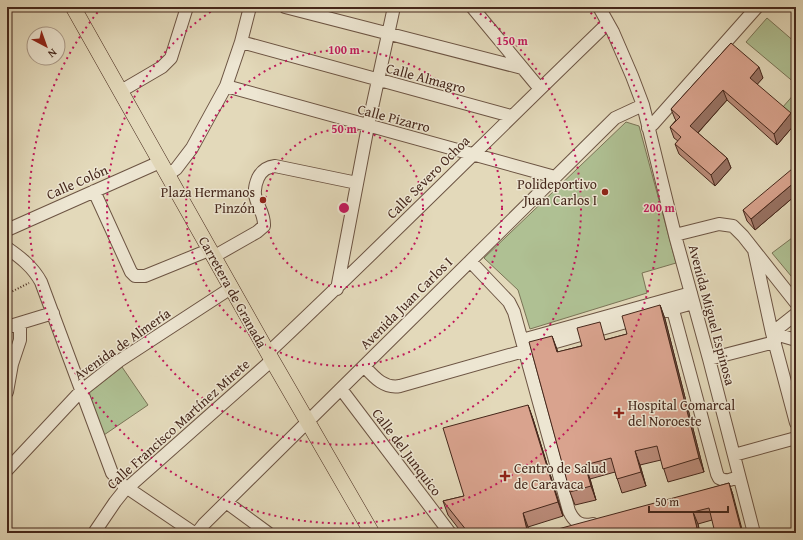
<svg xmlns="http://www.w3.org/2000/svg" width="803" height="540" viewBox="0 0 803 540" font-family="'Gentium Book Plus',serif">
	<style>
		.green { fill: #afc093; stroke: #7a7457 }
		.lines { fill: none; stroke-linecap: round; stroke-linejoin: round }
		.minor-casing { stroke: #6c5443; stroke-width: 14 }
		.major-casing { stroke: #45271b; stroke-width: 16 }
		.path { stroke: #45271b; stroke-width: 2; stroke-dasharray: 1 2; stroke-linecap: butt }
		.minor { stroke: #ede6d2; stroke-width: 12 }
		.major { stroke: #e3d9ba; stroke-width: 15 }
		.wall { fill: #bb8c7a; stroke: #45271b }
		.shaded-wall { fill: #987263; stroke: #45271b }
		.building { fill: #d9a38e; stroke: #45271b }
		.ring { fill: none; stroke: #c2185b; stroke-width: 2; stroke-dasharray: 2 4 }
		.poi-dot { fill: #8f2418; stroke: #ede6d2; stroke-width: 1.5 }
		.labels { text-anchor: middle; stroke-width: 3; stroke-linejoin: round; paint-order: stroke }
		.street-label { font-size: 14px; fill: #45271b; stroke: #ede6d2 }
		.poi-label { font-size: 14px; fill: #45271b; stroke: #ede6d2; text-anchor: end }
		.centre { fill: #c2185b; stroke: #ede6d2; stroke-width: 2 }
		.ring-label { font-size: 12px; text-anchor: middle; font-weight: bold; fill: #c2185b; stroke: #ede6d2; stroke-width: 3; stroke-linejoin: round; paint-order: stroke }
	</style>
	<rect width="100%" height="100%" fill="#e3d9ba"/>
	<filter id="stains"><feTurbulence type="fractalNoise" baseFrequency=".005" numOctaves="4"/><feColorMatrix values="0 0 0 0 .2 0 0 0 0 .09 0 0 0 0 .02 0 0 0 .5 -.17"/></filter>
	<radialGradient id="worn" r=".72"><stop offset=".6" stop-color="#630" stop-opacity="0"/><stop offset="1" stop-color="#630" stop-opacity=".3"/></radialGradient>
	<!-- green -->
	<path class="green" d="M767 18 796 43V84L746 42Z
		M796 92V120L782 108Z
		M626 122 639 126 676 263 642 273 647 293 530 329 518 290 484 258Z
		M796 235V282L772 253Z
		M122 367 148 405 101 437 86 395Z"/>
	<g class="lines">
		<!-- minor casing -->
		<g class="minor-casing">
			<path id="minor" d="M285 7 522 68
				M472 7 540 89
				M599 7 613 32 632 76 643 105 676 239 709 359 754 533
				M241 42 511 116
				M226 86 555 177
				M121 91 162 67 171 58 187 7
				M648 128 653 124 757 7
				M167 175 176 169 192 148 226 86 241 42 250 7
				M94 191 131 272 135 276H145L209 250
				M7 230 160 162
				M675 235 719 224 733 226 743 236 796 303
				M7 248C20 257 33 267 41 282L112 473 123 485 194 533
				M754 250 772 333 796 423
				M213 257 257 232 264 226C265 207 248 201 258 178 262 170 267 167 275 166L357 183
				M470 261 509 302 514 312 569 511C574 522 581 527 593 524
				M337 289 368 126 394 7
				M670 299 717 474 719 478 726 481 739 477
				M7 327 53 313
				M772 333 796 314
				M772 333 796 340
				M522 340 691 293
				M268 353C383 245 494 133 608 23
				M709 359 775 342
				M364 366C374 377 384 389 400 386L693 303
				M341 389 450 533
				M7 392 12 364 20 340V323
				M734 455 796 438
				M7 470 81 391 119 361 231 288
				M226 502 268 533
				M94 533 115 502 123 492 272 360
				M197 533 204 524 615 118 643 105"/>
		</g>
		<!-- major casing -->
		<g class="major-casing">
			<path id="major" d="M73 7 272 360 372 533"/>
		</g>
		<!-- path -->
		<path class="path" d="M7 294 29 283"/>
		<!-- minor -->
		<use href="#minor" class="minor"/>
		<!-- major -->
		<use href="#major" class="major"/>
	</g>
	<!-- wall -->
	<path class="wall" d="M731 43 763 78 757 84 795 124 777 145 727 100 698 133 727 158 731 168 715 186 679 154 675 144 678 141 674 138 670 127 676 120 675 119 671 109Z
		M796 174V195L755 230 747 221 743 210Z
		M660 305 665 319 704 472 668 482 661 460 640 465 646 486 622 493 615 472 590 479 596 500 575 505 570 492 558 352 627 334Z
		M528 405 533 419 563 516 528 527 529 533H462L448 515 443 501 464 496Z
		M729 483 733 495 712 520 698 524 700 533H558Z"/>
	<!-- shaded-wall -->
	<path class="shaded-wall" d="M759 67 763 78 754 88 750 78Z
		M723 90 727 100 694 137 690 126Z
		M791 113 795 124 777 145 774 134Z
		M727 158 731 168 715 186 711 175Z
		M796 181V195L755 230 751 219Z
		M660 305 665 319 704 472 699 458Z
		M552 336 557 349 562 366 557 352Z
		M528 405 533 419 563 516 558 502Z
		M635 451 640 465 646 486 641 472Z
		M585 465 590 479 596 500 591 486Z
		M729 483 733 495 743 533H742Z
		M693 512 698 524 700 533H699L697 528Z
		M523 513 528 527 529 533H528L527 530Z"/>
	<!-- building -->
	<path class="building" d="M731 43 759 67 750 78 791 113 774 134 723 90 690 126 727 158 711 175 675 144 681 137 670 127 680 117 671 109Z
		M792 169 796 174V181L751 219 743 210Z
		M660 305 699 458 663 469 657 446 635 451 641 472 617 479 611 458 585 465 591 486 570 492 529 342 552 336 557 352 582 346 577 328 600 322 605 340 627 334 622 316Z
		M528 405 558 502 523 513 527 530 517 533H469L467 531 443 501 464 496 443 428Z
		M729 483 742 533H715L709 508 693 512 697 528 679 533H558V529Z"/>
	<!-- distance rings -->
	<g class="ring">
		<circle cx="344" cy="208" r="79"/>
		<circle cx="344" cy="208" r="158"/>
		<path d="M470 7A237 237 0 1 1 218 7"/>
		<path d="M587 8A315 315 0 1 1 101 8"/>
	</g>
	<!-- markers -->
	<g class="poi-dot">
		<circle cx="605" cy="192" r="4"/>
		<circle cx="263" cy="200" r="4"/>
		<path d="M617 407h4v4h4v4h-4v4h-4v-4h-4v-4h4z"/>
		<path d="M503 470h4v4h4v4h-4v4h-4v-4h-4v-4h4z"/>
	</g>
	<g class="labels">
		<!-- street labels -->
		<g class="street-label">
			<text transform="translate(426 78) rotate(15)" y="5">Calle Almagro</text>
			<text transform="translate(394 118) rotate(15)" y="5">Calle Pizarro</text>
			<text transform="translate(428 177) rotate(-45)" y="5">Calle Severo Ochoa</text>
			<text transform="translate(77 182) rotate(-24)" y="5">Calle Colón</text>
			<text transform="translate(233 292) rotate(61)" y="5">Carretera de Granada</text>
			<text transform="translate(406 303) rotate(-45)" y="5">Avenida Juan Carlos I</text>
			<text transform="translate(712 315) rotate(75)" y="5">Avenida Miguel Espinosa</text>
			<text transform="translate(122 344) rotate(-35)" y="5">Avenida de Almería</text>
			<text transform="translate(178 424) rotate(-42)" y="5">Calle Francisco Martínez Mirete</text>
			<text transform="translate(407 452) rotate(53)" y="5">Calle del Junquico</text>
		</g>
		<!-- poi labels -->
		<g class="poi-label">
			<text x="597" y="189">Polideportivo<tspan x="597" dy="16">Juan Carlos I</tspan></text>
			<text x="255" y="197">Plaza Hermanos<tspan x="255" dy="16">Pinzón</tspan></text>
			<text x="628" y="410" text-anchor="start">Hospital Comarcal<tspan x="628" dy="16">del Noroeste</tspan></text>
			<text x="514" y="473" text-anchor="start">Centro de Salud<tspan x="514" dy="16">de Caravaca</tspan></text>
		</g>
	</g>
	<circle cx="344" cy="208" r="6" class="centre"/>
	<g class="ring-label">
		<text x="512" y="45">150 m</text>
		<text x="344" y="54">100 m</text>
		<text x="344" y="133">50 m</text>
		<text x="659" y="212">200 m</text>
	</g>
	<!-- margin -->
	<rect width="803" height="540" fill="none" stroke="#e3d9ba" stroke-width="24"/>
	<rect x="8" y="8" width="787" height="524" fill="none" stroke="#45271b" stroke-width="2"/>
	<rect x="12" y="12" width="779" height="516" fill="none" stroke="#45271b"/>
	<!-- north arrow -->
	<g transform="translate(46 46) rotate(139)"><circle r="19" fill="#ede6d2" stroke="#aa9a89"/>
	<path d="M0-3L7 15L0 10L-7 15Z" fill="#8f2418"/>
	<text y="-6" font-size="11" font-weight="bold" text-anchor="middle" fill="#45271b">N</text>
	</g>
	<!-- scale -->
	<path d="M649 506v6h79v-6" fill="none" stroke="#45271b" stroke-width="2"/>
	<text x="655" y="506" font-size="12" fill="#45271b" stroke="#ede6d2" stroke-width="3" paint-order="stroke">50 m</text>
	<rect width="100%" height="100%" filter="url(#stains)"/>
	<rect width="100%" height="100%" fill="url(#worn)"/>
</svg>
